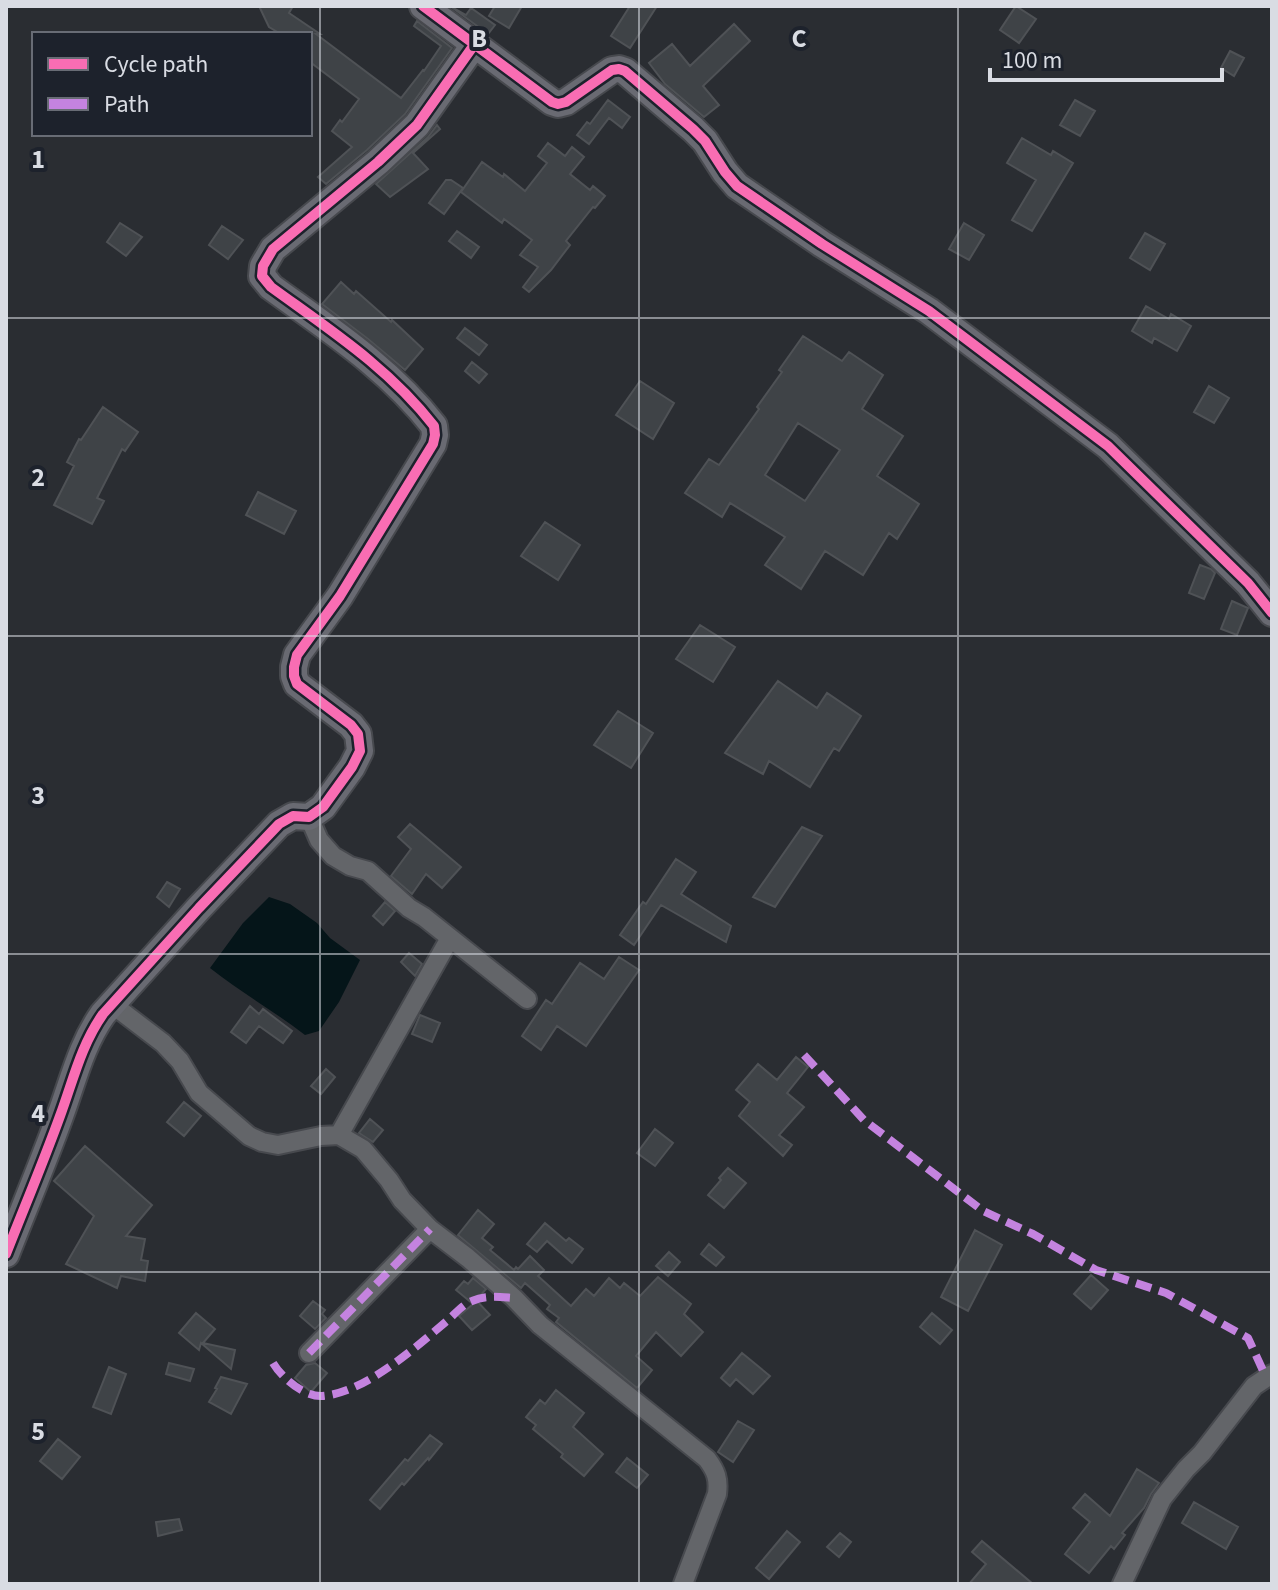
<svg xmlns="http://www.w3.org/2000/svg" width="1278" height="1590" viewBox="0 0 1278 1590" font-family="'Source Sans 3',sans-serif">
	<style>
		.water { fill: #051519 }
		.building { fill: #3f4347; stroke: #4f5256; stroke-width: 2; fill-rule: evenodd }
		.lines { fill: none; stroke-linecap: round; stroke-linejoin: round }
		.street-casing { stroke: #47494e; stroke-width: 22 }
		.secondary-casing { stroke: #47494e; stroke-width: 30 }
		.street { stroke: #636569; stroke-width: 18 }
		.secondary { stroke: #696a72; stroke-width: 26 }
		.quiet { stroke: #c483df; stroke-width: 8; stroke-dasharray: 16 8; stroke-linecap: butt }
		.cycleway-casing { stroke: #1d222c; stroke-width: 15 }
		.cycleway { stroke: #f96db3; stroke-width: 10 }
		.grid { fill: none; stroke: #d9dce3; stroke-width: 2; stroke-opacity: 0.55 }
		.grid-label { font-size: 26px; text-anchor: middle; font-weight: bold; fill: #d9dce3; stroke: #1d222c; stroke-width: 8; stroke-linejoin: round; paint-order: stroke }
	</style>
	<rect width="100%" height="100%" fill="#2a2d32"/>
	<!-- water -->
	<path class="water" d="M269 897 290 904 317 923 330 938 360 960 339 1002 319 1031 305 1035C274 1011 240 992 210 968L243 923Z"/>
	<!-- building -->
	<path class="building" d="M259 6H293L289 13 320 34H316L401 98 423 70 424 71 441 46 414 26 417 21 452 48 405 114 367 150 326 184 318 177 352 147 332 131 340 120 342 122 359 99 310 62V34H281L269 27Z
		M450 6 466 15 471 8 495 25 488 34Z
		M495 6H522L509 28 489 16Z
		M630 6H657L630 48 611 36Z
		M1016 6 1036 19 1019 43 1000 30Z
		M734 24 750 41 703 86 719 105 704 117 665 84 649 63 672 44 690 66Z
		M1230 51 1244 58 1234 76 1221 68Z
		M608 100 630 117 622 128 609 118 589 144 577 135 587 122 590 124Z
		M1075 100 1095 111 1080 136 1060 125Z
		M437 125 440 129 413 153 428 169 390 197 376 184 428 137Z
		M1022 138 1051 155 1053 151 1073 163 1032 231 1012 220 1036 180 1007 163Z
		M548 143 565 156 572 147 584 157 570 174 590 190 593 186 605 196 595 208 593 207 566 241 570 245 551 270 529 292 523 287 538 267 520 255 532 240 504 219 502 223 461 192 482 162 503 177 504 174 525 191 547 163 538 156Z
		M446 180H451L463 188 444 214 429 203Z
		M120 223 142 237 126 256 107 242Z
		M964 223 984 235 969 260 949 249Z
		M222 226 243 240 228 259 209 245Z
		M457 231 479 247 471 258 449 241Z
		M1145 233 1165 244 1150 270 1130 258Z
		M341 282 354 294 356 291 391 322 392 320 423 349 405 370 368 339 322 304Z
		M1146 306 1169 319 1171 314 1191 326 1177 351 1154 338 1152 343 1132 331Z
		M465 328 487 345 479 355 457 338Z
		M803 336 842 361 849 352 883 375 862 409 903 436 877 476 919 504 897 539 889 533 863 575 825 551 801 589 765 565 785 537 730 503 722 517 685 493 709 459 719 465 759 409 757 407 782 372 779 370ZM798 423 840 450 805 501 765 475Z
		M472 362 487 374 479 383 465 371Z
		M640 381 674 403 653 439 616 415Z
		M1209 386 1229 398 1214 423 1194 412Z
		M103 407 138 432 125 451 122 449 97 498 104 501 92 524 54 505 74 466 67 462 79 439 81 440Z
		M258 492 296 511 284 534 246 515Z
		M545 522 580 545 558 580 521 556Z
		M1200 565 1211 569 1215 573 1204 599 1189 593Z
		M1232 601 1248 608 1237 635 1221 629Z
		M700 625 735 647 713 682 676 659Z
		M778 681 817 708 827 693 861 716 839 751 834 748 810 787 769 761 763 774 725 753Z
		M618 711 653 733 631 768 594 745Z
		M410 824 461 867 442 888 426 874 412 894 391 876 411 849 398 837Z
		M802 827 822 836 775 907 753 897Z
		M676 859 696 872 681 894 731 926 726 942 661 905 634 945 620 935 643 902 646 904Z
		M167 882 180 889 169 907 157 897Z
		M385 902 395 911 383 925 373 916Z
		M409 953 422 964 415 976 401 962Z
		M619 957 639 970 586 1046 557 1026 541 1050 522 1036 546 1000 552 1004 580 963 604 979Z
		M250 1006 259 1014 263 1009 292 1031 283 1043 259 1026 246 1043 231 1032Z
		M420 1015 440 1023 432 1042 412 1034Z
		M796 1057 808 1067 787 1093 804 1107 779 1135 792 1145 783 1156 739 1116 750 1102 736 1090 758 1064 777 1080Z
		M326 1069 335 1077 321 1094 311 1086Z
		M184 1102 201 1116 184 1136 167 1122Z
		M370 1119 383 1130 373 1142 359 1133Z
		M655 1129 673 1143 655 1166 637 1153Z
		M85 1146 152 1205 126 1236 145 1239 141 1260 148 1261 145 1281 121 1276 117 1288 66 1264 94 1216 54 1181Z
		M728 1168 746 1183 724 1208 708 1195 721 1180 719 1178Z
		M478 1210 494 1224 482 1238 493 1247 490 1250 514 1270 516 1267 518 1269 530 1256 544 1270 538 1276 571 1306 586 1289 594 1296 609 1278 620 1288 624 1283 640 1296 658 1277 691 1304 684 1314 703 1332 681 1356 656 1332 636 1356 652 1370 637 1388 556 1322 559 1318 547 1309 550 1305 525 1283 521 1288 458 1235Z
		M545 1223 566 1241 569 1238 583 1249 572 1263 547 1241 537 1252 527 1244Z
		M975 1230 1002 1245 968 1311 941 1297Z
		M709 1244 724 1257 716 1266 701 1254Z
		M669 1252 680 1262 668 1276 656 1266Z
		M1091 1275 1108 1290 1091 1309 1074 1294Z
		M473 1278 486 1289 473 1304 477 1301 490 1315 472 1330 459 1316 473 1304 456 1290 464 1281 468 1284Z
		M313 1301 325 1310 322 1314 326 1318 315 1329 300 1316Z
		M196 1313 215 1329 203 1343 235 1350 231 1369 201 1343 199 1350 179 1333Z
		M932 1313 952 1330 940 1344 920 1327Z
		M742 1353 770 1376 753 1394 736 1379 730 1386 721 1378Z
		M169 1363 194 1369 190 1381 166 1374Z
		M315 1363 327 1373 311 1392 295 1378 306 1365Z
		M109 1367 126 1374 111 1414 93 1407Z
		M221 1377 247 1384 231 1414 209 1402 217 1389 215 1388Z
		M556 1390 584 1413 573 1427 603 1454 584 1476 561 1457 563 1454 533 1429 536 1425 526 1417 540 1400 545 1404Z
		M738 1421 754 1430 733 1462 718 1452Z
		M430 1435 442 1444 429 1460 428 1458 404 1485 402 1483 380 1509 370 1500 405 1459 408 1461Z
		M58 1439 80 1457 62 1479 40 1461Z
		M627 1458 648 1475 637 1488 616 1472Z
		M1137 1469 1159 1483 1151 1494 1144 1508 1122 1533 1125 1535 1114 1549 1111 1546 1089 1573 1065 1554 1090 1522 1073 1508 1085 1494 1110 1516Z
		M1194 1502 1238 1527 1226 1549 1182 1523Z
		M179 1519 182 1530 158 1536 156 1522Z
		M787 1531 800 1542 769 1579 756 1568Z
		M840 1533 851 1542 839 1557 827 1547Z
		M982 1541 1033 1584H969L986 1564 972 1552Z"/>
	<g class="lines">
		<!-- street casing -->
		<g class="street-casing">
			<path id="street" d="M309 817 319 840 333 856 350 866 368 871 409 908 424 917 527 999
				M110 1006 121 1011 163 1043 180 1061 199 1093 249 1136 262 1142 278 1145 321 1136 339 1135 363 1149 389 1180 402 1200 430 1229 468 1258 514 1298 540 1325 707 1459C716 1471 719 1479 717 1494L683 1584
				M339 1135 450 938
				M309 1353 430 1229
				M1122 1584 1162 1499 1186 1469 1202 1453 1254 1386 1272 1374"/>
		</g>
		<!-- secondary casing -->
		<g class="secondary-casing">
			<path id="secondary" d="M423 6 552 102 558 104 566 102 612 70 619 69 625 71 693 129 705 141 725 172 737 186 822 244 929 311 1108 446 1248 583 1272 613
				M6 1254C24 1208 43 1163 60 1116 73 1081 81 1045 103 1014L199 908 279 824 293 816 309 817 323 807 352 767 360 751 358 734 351 725 297 684 294 676V667L297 655 340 596 433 444 435 435 434 426C389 368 330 330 271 287L262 276 263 266 273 249 378 162 417 125 474 45"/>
		</g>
		<!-- street -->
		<use href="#street" class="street"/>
		<!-- secondary -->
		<use href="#secondary" class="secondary"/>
		<!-- quiet -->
		<path class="quiet" d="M804 1055 864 1120 983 1211 1033 1234 1096 1270 1166 1293 1248 1338 1266 1377
			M309 1353 430 1229
			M273 1363C282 1378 304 1397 322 1396 365 1393 416 1347 448 1320 456 1313 462 1305 472 1301 486 1295 499 1297 514 1298"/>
		<!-- cycleway casing -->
		<g class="cycleway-casing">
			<path id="cycleway" d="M423 6 552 102 558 104 566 102 612 70 619 69 625 71 693 129 705 141 725 172 737 186 822 244 929 311 1108 446 1248 583 1272 613
				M6 1254C24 1208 43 1163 60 1116 73 1081 81 1045 103 1014L199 908 279 824 293 816 309 817 323 807 352 767 360 751 358 734 351 725 297 684 294 676V667L297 655 340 596 433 444 435 435 434 426C389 368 330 330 271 287L262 276 263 266 273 249 378 162 417 125 474 45"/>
		</g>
		<!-- cycleway -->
		<use href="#cycleway" class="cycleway"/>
	</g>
	<!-- grid -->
	<path class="grid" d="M320 6V1584M639 6V1584M958 6V1584M6 318H1272M6 636H1272M6 954H1272M6 1272H1272"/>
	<g class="grid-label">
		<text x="479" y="47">B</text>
		<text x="799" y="47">C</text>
		<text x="38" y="168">1</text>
		<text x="38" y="486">2</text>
		<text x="38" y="804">3</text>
		<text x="38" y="1122">4</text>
		<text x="38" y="1440">5</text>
	</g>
	<!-- border -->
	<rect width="1278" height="1590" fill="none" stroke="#d9dce3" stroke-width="16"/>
	<!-- legend -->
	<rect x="32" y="32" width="280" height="104" fill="#1d222c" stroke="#686c75" stroke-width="2"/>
	<rect x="48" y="58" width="40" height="12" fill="#f96db3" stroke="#686c75" stroke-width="2"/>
	<text x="104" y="72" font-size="24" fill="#d9dce3">Cycle path</text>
	<rect x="48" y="98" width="40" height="12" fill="#c483df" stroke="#686c75" stroke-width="2"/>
	<text x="104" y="112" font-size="24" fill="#d9dce3">Path</text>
	<!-- scale -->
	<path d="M990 68v12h232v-12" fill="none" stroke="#d9dce3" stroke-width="4"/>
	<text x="1002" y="68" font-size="24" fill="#d9dce3" stroke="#1d222c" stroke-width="6" paint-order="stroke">100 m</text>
</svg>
